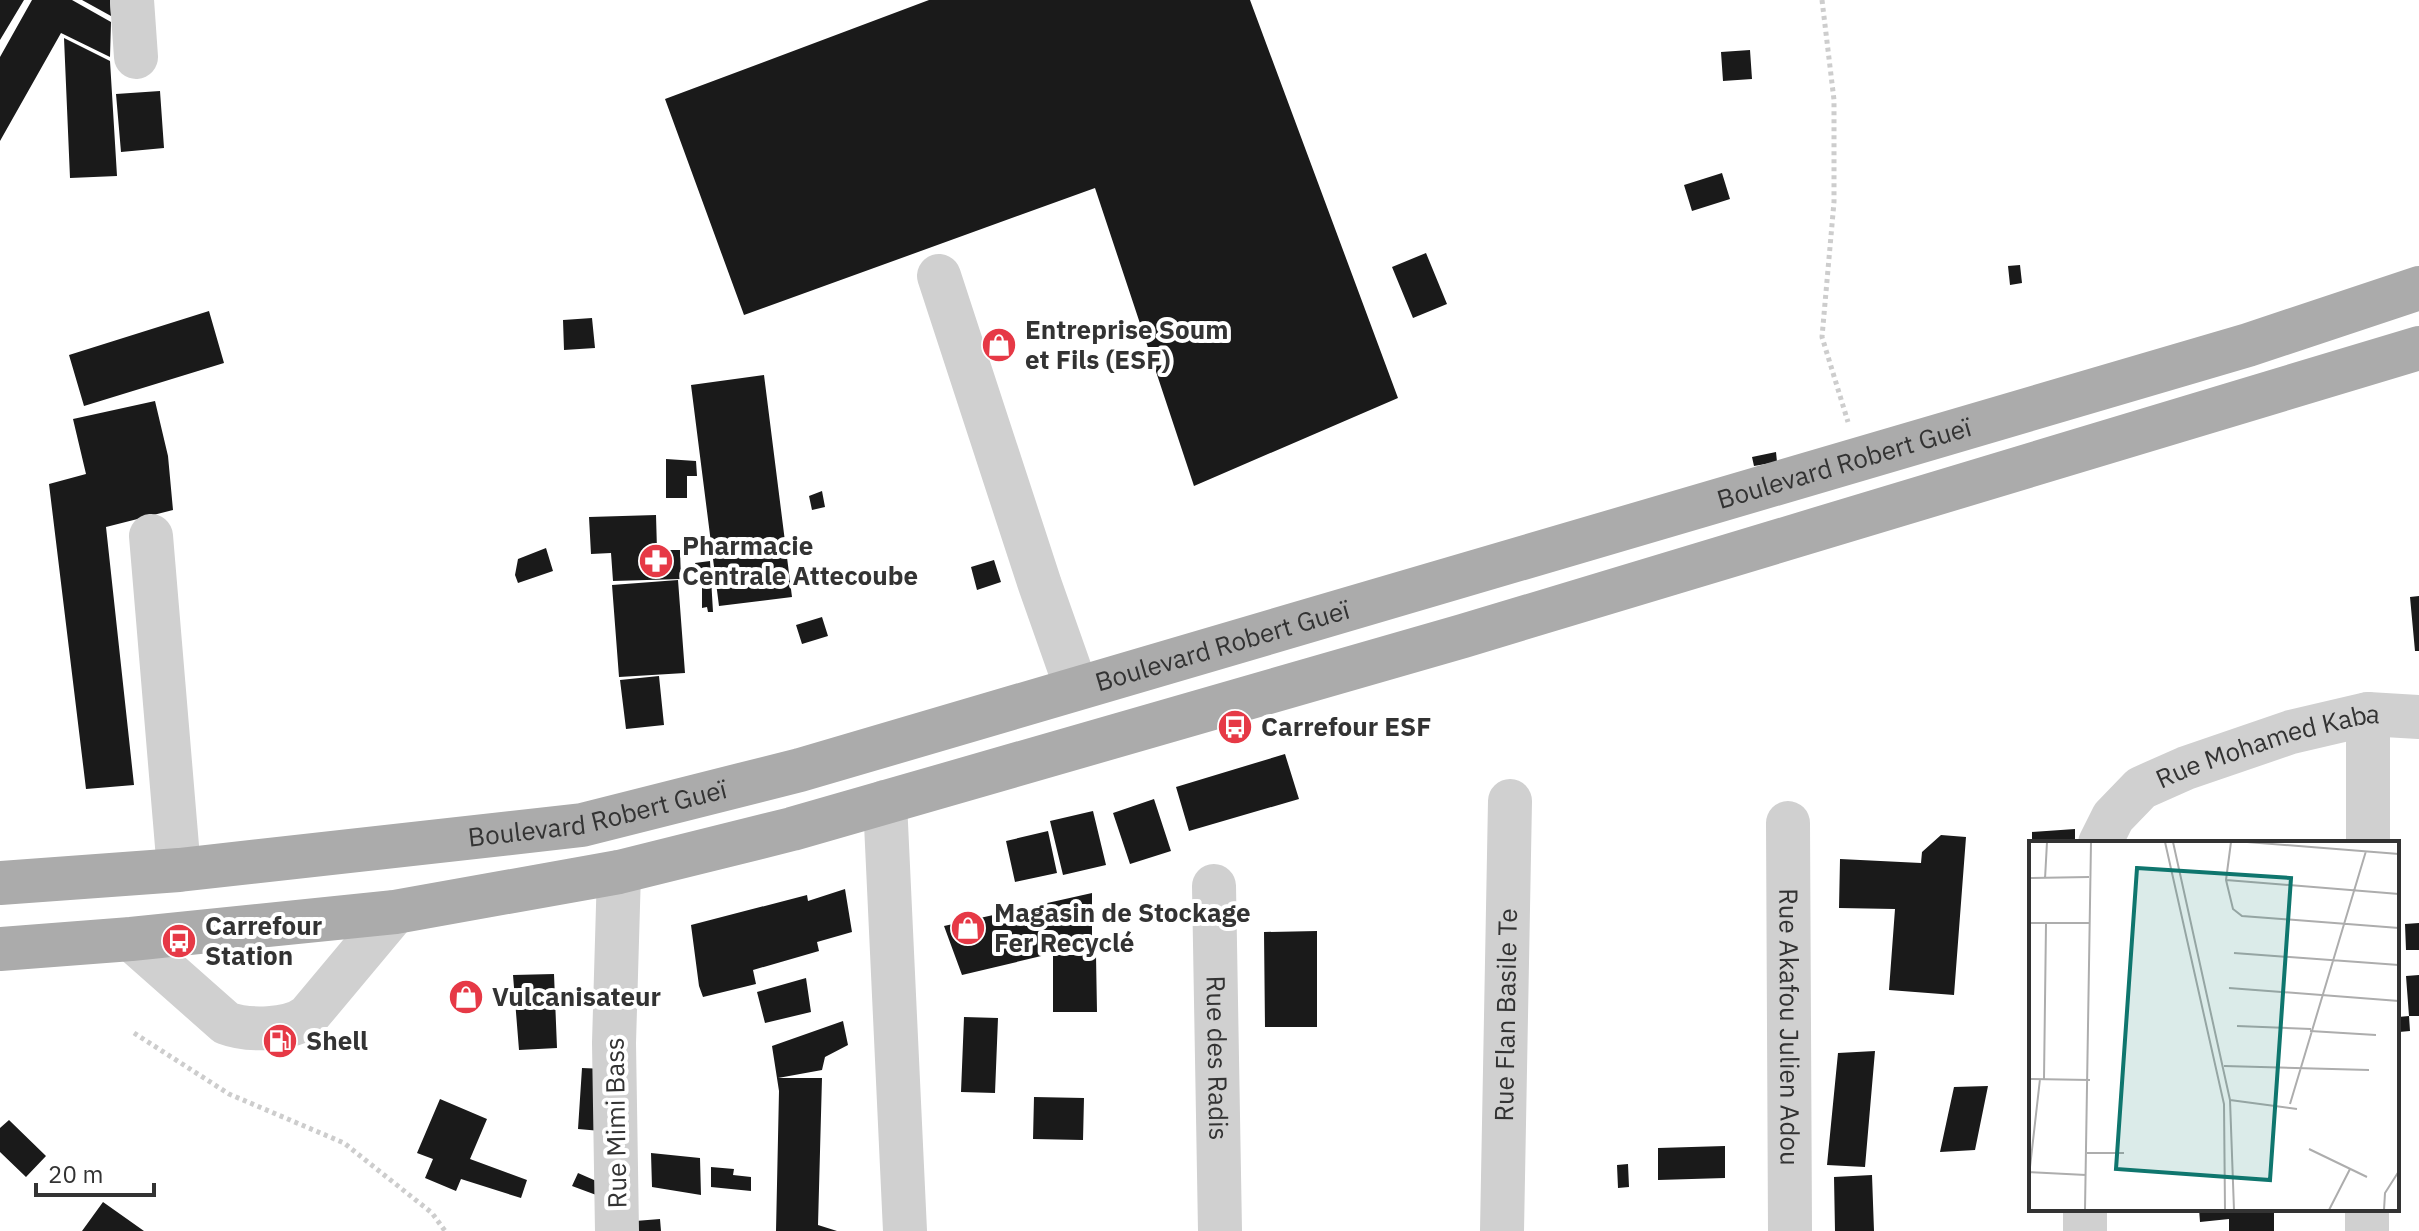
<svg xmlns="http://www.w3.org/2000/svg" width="2419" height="1231" viewBox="0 0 2419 1231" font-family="'IBM Plex Sans',sans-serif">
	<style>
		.building { fill: #1a1a1a }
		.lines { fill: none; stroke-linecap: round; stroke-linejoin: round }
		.path { stroke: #cdcdcd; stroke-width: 5; stroke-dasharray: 4 4; stroke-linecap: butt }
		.minor { stroke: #d0d0d0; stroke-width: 44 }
		.major { stroke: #ababab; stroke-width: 44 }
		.labels { text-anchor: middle; stroke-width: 8; stroke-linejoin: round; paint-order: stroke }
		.poi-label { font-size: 26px; font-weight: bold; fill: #333; stroke: #fff; text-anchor: start }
		.street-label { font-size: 26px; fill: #333; stroke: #fff }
		.inset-road { fill: none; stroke: #adadad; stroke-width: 2 }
		.view { fill: #0f766e; fill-opacity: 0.15; stroke: #0f766e; stroke-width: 4 }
		.inset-edge { fill: none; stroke: #333; stroke-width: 4 }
	</style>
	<rect width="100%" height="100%" fill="#fff"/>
	<!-- building -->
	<path class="building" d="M0 0H24L0 40Z
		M32 0H72L111 22 110 57 61 33 0 141V57Z
		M82 0H110L111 16Z
		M929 0H1250L1398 398 1194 486 1095 188 744 315 665 99Z
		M64 38 110 61 117 176 70 178Z
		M1750 50 1752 79 1723 81 1721 52Z
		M160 91 164 148 121 152 116 94Z
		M1722 173 1730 199 1692 211 1684 185Z
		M1426 253 1447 304 1413 318 1392 267Z
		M2020 265 2022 283 2010 285 2008 266Z
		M209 311 224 363 84 406 69 355Z
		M592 318 595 348 564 350 563 320Z
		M764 375 792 597 719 606 691 385Z
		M155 401 168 456 173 510 106 527 134 785 86 789 49 484 86 474 73 419Z
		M1776 452 1777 462 1754 466 1752 457Z
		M666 459 696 461 697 476H687V498H666Z
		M822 491 825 507 812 510 809 496Z
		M656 515 657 550H680L681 579 613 581 611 553 591 554 589 517Z
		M546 548 553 571 518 583 515 575 518 559Z
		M994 560 1001 582 977 590 971 567Z
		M710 561 713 612H708L707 607 702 608V586H697L695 563Z
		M678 580 685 673 619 677 612 585Z
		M2419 596V651H2415L2410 597Z
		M822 617 828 636 802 644 796 625Z
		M659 676 664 725 626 729 620 680Z
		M1285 754 1299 799 1189 831 1176 787Z
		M1154 799 1171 851 1130 864 1113 813Z
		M1093 811 1106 865 1063 875 1050 821Z
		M2075 829V843H2032V832Z
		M1048 831 1057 873 1015 882 1006 841Z
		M1941 835 1966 837 1954 995 1889 990 1895 909 1839 908 1840 859 1921 863 1922 852Z
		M845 889 852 932 817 942 819 951 753 970 756 984 703 997 699 986 691 925 807 895 808 901Z
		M1092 893V944L962 975 944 926Z
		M2419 923V950H2406L2405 924Z
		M1317 931V1027H1265L1264 932Z
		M1053 955H1096L1097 1012H1053Z
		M554 974 557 1048 519 1050 513 975Z
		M2419 975V1016H2409L2406 976Z
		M806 978 811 1012 765 1023 757 992Z
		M2409 1016 2410 1031 2399 1032 2398 1017Z
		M964 1017 998 1018 995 1093 961 1092Z
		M843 1021 848 1045 825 1057 822 1070 778 1078H822L818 1225 837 1231H776L779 1091 772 1046Z
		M1875 1051 1865 1167 1827 1165 1838 1053Z
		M582 1068 606 1069 601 1131 578 1129Z
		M1988 1086 1975 1150 1940 1152 1954 1087Z
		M1034 1097 1084 1098 1083 1140 1033 1139Z
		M440 1099 487 1119 470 1159 527 1180 521 1198 461 1179 456 1191 425 1178 433 1159 417 1153Z
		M9 1120 46 1156 26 1177 0 1152V1128Z
		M1725 1146V1178L1658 1180V1148Z
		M651 1153 700 1158 701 1195 652 1187Z
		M1628 1164 1629 1187 1618 1188 1617 1165Z
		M711 1167 734 1169 733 1175 751 1177V1191L711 1187Z
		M578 1173 610 1187 607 1199 572 1186Z
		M1872 1175 1874 1231H1835L1834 1177Z
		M103 1202 144 1231H82Z
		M2199 1209H2274V1231H2229V1219L2200 1222Z
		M660 1219 661 1231H624L623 1222Z"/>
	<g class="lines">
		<!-- path -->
		<path class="path" d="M1822 0 1834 100V202L1822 337 1848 422
			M134 1033 229 1094 344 1143 432 1213 445 1231"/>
		<!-- minor -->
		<g class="minor">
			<path d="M132 0 136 57"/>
			<path d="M939 276 1040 585 1076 687"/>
			<path d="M151 536 179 870"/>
			<path d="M885 802 905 1231"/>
			<path id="s1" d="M1788 823 1790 1231"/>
			<path id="s2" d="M2100 843 2113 817 2141 788 2186 768 2291 732 2368 714 2419 717"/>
			<path d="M2368 843V714"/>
			<path id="s3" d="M1214 886 1220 1231"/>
			<path d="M131 939 226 1023C247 1031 290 1031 308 1016L395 912"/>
			<path d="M617 1231 614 1043 619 872"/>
			<path id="s4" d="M1502 1231 1510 801"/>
			<path d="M2085 1231V1209"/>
			<path d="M2367 1231V1209"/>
		</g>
		<!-- major -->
		<g class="major">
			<path id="s5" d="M0 883 179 870 582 825 800 770 2248 345 2419 288"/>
			<path d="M0 949 131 939 395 912 619 872 792 829 1463 636 2419 348"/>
		</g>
	</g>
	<!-- icons -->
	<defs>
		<g id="shop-disc" transform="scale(1.8)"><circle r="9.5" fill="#e63946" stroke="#fff"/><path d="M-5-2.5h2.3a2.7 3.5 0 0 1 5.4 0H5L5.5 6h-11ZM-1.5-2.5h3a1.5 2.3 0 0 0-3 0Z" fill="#fff"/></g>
		<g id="pharmacy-disc" transform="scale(1.8)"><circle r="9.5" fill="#e63946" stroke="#fff"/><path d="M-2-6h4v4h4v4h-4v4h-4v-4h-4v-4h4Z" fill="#fff"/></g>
		<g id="bus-disc" transform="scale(1.8)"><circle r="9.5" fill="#e63946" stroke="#fff"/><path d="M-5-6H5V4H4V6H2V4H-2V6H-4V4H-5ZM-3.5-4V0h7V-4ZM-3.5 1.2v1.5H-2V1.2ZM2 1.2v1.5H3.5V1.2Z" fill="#fff"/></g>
		<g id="fuel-disc" transform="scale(1.8)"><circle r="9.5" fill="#e63946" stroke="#fff"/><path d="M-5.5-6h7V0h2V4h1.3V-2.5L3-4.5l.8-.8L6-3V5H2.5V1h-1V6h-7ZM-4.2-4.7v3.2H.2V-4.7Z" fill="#fff"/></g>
	</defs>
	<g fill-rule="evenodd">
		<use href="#shop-disc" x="999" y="345"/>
		<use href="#pharmacy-disc" x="656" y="561"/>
		<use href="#bus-disc" x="1235" y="727"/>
		<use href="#shop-disc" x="968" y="928"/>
		<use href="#bus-disc" x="179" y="941"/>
		<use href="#shop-disc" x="466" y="997"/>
		<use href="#fuel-disc" x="280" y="1041"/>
	</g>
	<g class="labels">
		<!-- poi labels -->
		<g class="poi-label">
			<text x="1025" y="339">Entreprise Soum<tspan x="1025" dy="30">et Fils (ESF)</tspan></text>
			<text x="682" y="555">Pharmacie<tspan x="682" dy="30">Centrale Attecoube</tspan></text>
			<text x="1261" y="736">Carrefour ESF</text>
			<text x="994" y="922">Magasin de Stockage<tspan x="994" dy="30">Fer Recyclé</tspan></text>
			<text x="205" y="935">Carrefour<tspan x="205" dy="30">Station</tspan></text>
			<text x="492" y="1006">Vulcanisateur</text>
			<text x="306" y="1050">Shell</text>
		</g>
		<!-- street labels -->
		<g class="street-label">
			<text dy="9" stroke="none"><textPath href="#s5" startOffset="1898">Boulevard Robert Gueï</textPath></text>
			<text dy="9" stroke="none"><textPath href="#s5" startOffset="1250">Boulevard Robert Gueï</textPath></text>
			<text dy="9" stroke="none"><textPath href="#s2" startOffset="204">Rue Mohamed Kaba</textPath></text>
			<text dy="9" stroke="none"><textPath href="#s5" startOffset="602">Boulevard Robert Gueï</textPath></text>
			<text dy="9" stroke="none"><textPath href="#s4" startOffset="216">Rue Flan Basile Te</textPath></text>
			<text dy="9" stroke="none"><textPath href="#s1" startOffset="204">Rue Akafou Julien Adou</textPath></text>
			<text dy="9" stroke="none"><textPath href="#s3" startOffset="172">Rue des Radis</textPath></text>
			<text transform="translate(616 1123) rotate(-91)" y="9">Rue Mimi Bass</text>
		</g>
	</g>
	<!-- overview -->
	<g transform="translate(2029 841)">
		<rect width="370" height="370" fill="#fff"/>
		<path class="inset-road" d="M136 1 195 263 196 369M144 1 201 259 205 369M202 1 197 39 204 68 213 75 370 87M218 1 370 13M0 37 60 36M16 38 18 1M197 39 370 53M0 82H61M205 112 370 124M200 147 370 160M208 185 282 188M281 190 347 194M195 225 340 229M0 238 61 239M15 238 17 83M201 259 268 268M261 263 337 10M280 308 338 336M58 312H95M0 331 57 334M0 335 11 238M56 369 62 1M300 369 321 328M355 369 356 352 370 330"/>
		<path class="view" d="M108 27 262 37 241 339 87 328Z"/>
		<rect width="370" height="370" class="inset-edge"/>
	</g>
	<!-- scale -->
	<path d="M36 1183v12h118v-12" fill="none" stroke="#333333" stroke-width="4"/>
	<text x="48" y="1183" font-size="24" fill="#333333" stroke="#ffffff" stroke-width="6" paint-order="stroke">20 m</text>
</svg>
